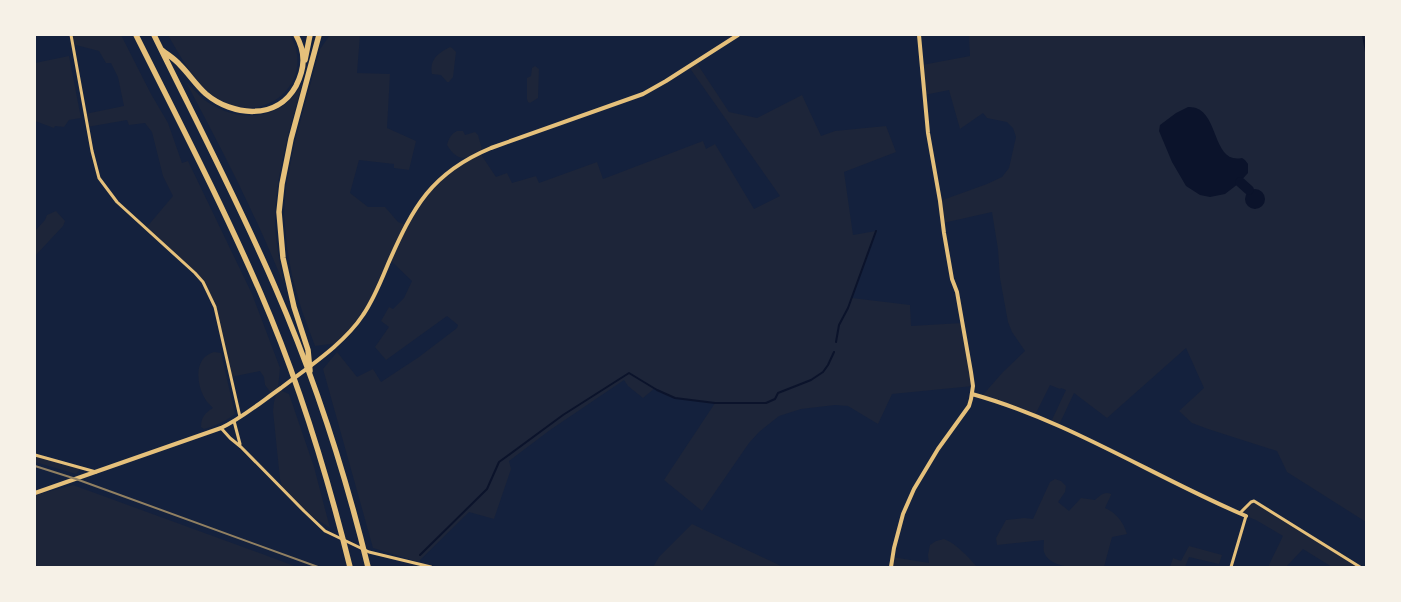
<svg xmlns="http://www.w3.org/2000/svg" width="1401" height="602" viewBox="0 0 1401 602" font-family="'Nunito Sans',sans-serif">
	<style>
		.green { fill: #1d2539 }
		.water { fill: #0b132b }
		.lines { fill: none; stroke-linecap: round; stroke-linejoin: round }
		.stream { stroke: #0b132b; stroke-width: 2 }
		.river { stroke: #0b132b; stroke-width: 10 }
		.minor { stroke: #e5c07b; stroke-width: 3 }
		.tertiary { stroke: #e5c07b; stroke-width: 4 }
		.motorway { stroke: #e5c07b; stroke-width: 5.5 }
		.rail { stroke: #918062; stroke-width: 2 }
	</style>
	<rect width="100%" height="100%" fill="#14213d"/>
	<!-- green -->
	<path class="green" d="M71 35H121L151 94 168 123 182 163 188 161 252 294 280 368 278 389 289 394 314 467 330 528 304 511 283 489 280 479 273 411 274 402 277 391 272 394 265 385 264 377 260 371 231 377 215 307 203 282 146 228 173 196 163 176 152 132 145 123 129 125 127 120 87 127 85 114 124 106 118 77 111 63H106L99 51 72 44Z
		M168 35H290C292 39 295 44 296 49 306 89 264 119 228 104 199 92 183 61 168 35Z
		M330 35H360L357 73 390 74 387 128 416 141 409 170 394 168V164L359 160 350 193 368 207H385L398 222 406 225 410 217 440 179 480 153 496 177 507 173 512 183 536 176 539 183 597 162 603 179 703 141 706 149 715 144 754 209 780 196 689 67 696 62 729 112 757 118 802 95 821 136 835 131 886 126 896 152 844 172 853 235 876 231 852 298 910 305 911 326 962 323 973 386 892 394 878 424 848 406 835 405 801 409 779 416 759 432 749 443 702 511 664 480 715 403 675 398 655 388 643 398 628 386 624 380 550 430 509 461 511 469 494 519 469 512 418 562 373 548 323 369 337 352 357 377 373 369 381 382 419 357 457 328 458 325 447 316 386 360 375 347 389 327 381 321 389 307 393 309 404 298 412 281 390 260 363 316 338 343 315 346 302 311 292 276 287 247 284 214 286 186 295 141 320 49Z
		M969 35H1365L1366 522 1287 472 1277 451 1208 429 1192 423 1179 411 1204 388 1186 348 1107 418 1074 393 1059 425 1051 422 1066 390 1061 388 1060 389 1050 385 1035 415 981 397 1003 372 1025 351 1012 332 1008 322 1000 278 998 249 992 212 943 223 940 201 987 184 1002 177 1009 168 1016 137 1013 128 1007 122 987 118 983 113 960 129 949 90 924 95 922 65 970 56Z
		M450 47 452 48 456 52 453 77 449 82H447L441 75 432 74C429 60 438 53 450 47Z
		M69 56 81 118 69 120 64 127 55 126 54 128 35 121V63Z
		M535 66 539 69 538 98 530 103 528 102 527 99V78L531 76 532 68Z
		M186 82C191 87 197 93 202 98 226 117 260 123 285 104 292 99 297 91 302 84 290 129 275 176 275 224 276 244 280 265 284 285 256 215 221 148 186 82Z
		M457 131H463L465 135 475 132 478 135 482 149C468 161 457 162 447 145 449 138 451 134 457 131Z
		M56 211 65 221 63 226 35 256V231L45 220 47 215Z
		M214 352 221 353 235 414C226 421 215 426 204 429L201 427C201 417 205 413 213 408 209 404 205 400 203 395 196 380 195 357 214 352Z
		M35 455 81 468 76 474 35 462Z
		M1055 479 1061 481 1066 486 1065 492 1058 502 1069 511 1081 498 1095 500C1100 496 1104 491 1111 494V495L1105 508C1116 513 1123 521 1127 534L1112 537 1104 567C1089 568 1050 571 1044 552 1043 549 1044 544 1044 540L997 545 996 538 1006 520 1024 518 1033 519 1050 482Z
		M73 485 265 555 297 567H35V495Z
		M1254 501 1360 567H1332L1303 549 1286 567H1268L1283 536 1256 520 1240 514Z
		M692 524 777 564 783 567H653L659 557Z
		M944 539C957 544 968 557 977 567H891L892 557 929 563 928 555 930 545 936 541Z
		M1189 546 1222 555 1219 564 1189 557 1185 567H1170L1173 558 1181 561Z"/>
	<!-- water -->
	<path class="water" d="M1188 107C1190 107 1193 107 1196 108 1219 116 1213 164 1242 158L1245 160 1248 164V173L1238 184 1225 194 1210 197 1200 195 1186 186 1172 162 1159 131 1160 125 1176 113Z
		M1245 199a10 10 0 1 1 20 0a10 10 0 1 1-20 0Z"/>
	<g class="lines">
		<!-- stream -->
		<path class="stream" d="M1363 35 1366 52
			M836 342 839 325 848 308 876 231
			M420 555 487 489 499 462 563 415 629 373 657 390 675 398 715 403H766L775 399 778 393 811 380 823 372 828 365 834 352"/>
		<!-- river -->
		<path class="river" d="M1240 182 1249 190"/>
		<!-- minor -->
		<path class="minor" d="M71 35 92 151 99 178 117 202 195 273 203 282 215 307 240 417
			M234 421 240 444
			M221 428 230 438 241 447 304 511 325 531 369 552 431 567
			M35 455 96 472
			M1240 513 1251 502 1254 501 1360 567
			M1231 567 1246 516"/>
		<!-- tertiary -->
		<path class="tertiary" d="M972 394C1069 421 1154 477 1246 516
			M35 493 221 428C242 418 261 402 281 388 308 367 344 344 363 315 374 299 381 281 388 264 413 207 431 173 491 148L643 94 666 81 738 35
			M891 567 894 548 903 514 914 489 938 449 969 406 971 399 973 386 971 372 957 292 952 279 944 233 940 201 928 133 919 35"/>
		<!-- motorway -->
		<path class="motorway" d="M136 35C179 121 223 206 261 294 299 382 327 474 350 567
			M154 35C195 119 238 201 275 287 314 377 345 472 368 567
			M162 50C168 55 175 59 180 65 189 74 196 85 206 94 232 116 277 121 296 86 305 68 306 53 296 35
			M305 60 310 35
			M310 371 308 350 294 307 283 258 279 212 282 184 291 139 319 35"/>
		<!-- rail -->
		<path class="rail" d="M35 466 76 479 318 567"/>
	</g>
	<!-- border -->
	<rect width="1401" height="602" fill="none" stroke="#f6f1e7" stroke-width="72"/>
</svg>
